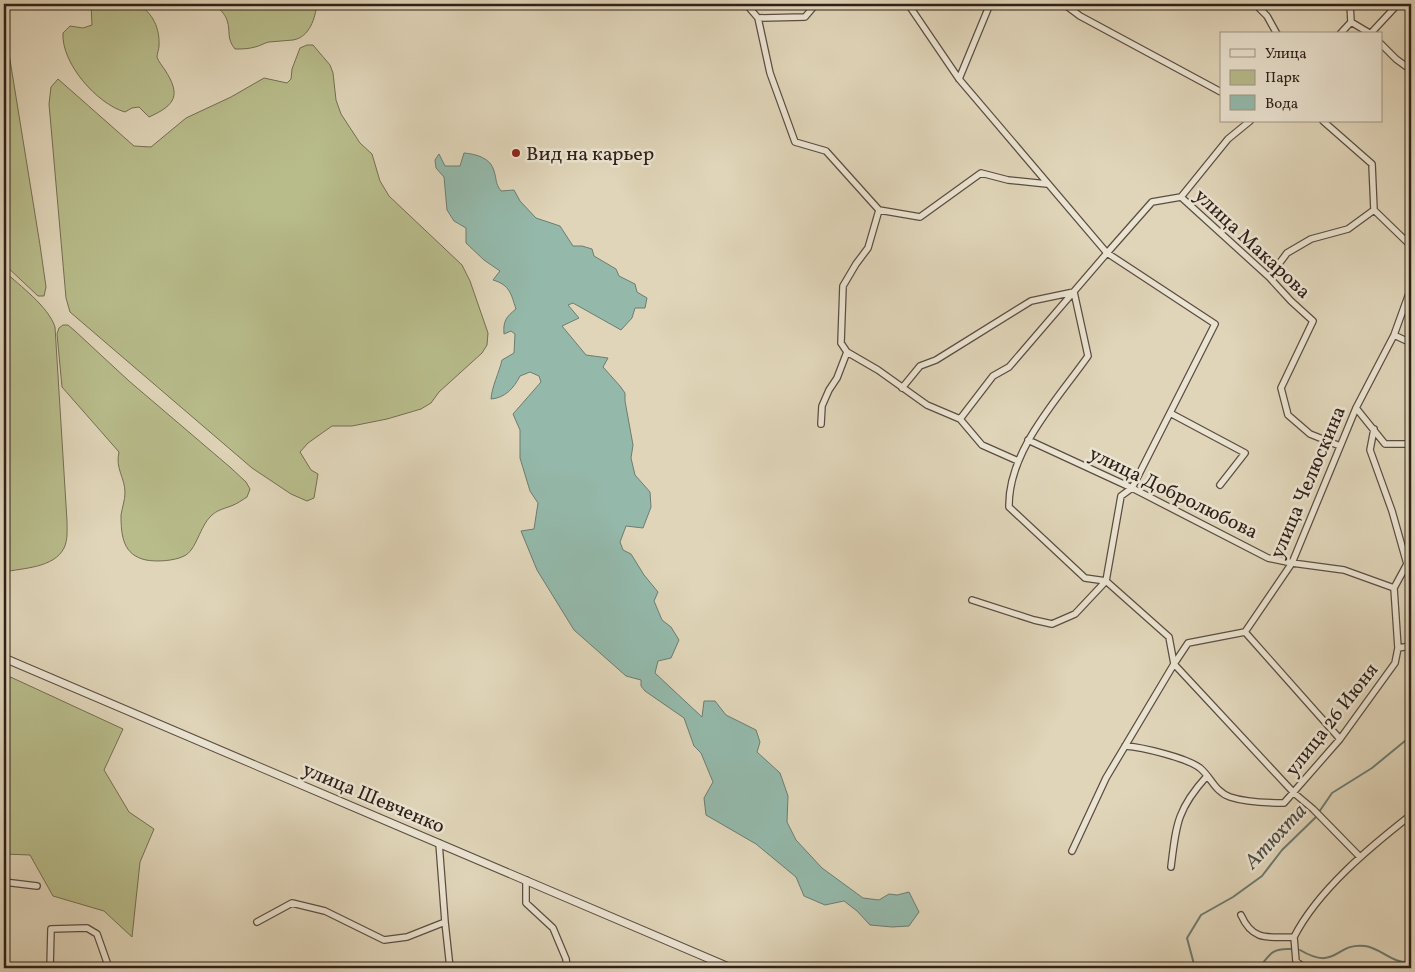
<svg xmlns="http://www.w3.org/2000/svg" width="1415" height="972" viewBox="0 0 1415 972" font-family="Vollkorn,serif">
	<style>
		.green { fill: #b8bc8b; stroke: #746e52 }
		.water { fill: #94b9ab; stroke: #6c7c71 }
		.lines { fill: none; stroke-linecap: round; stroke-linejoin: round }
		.stream { stroke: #6c7c71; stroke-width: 2 }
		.minor-casing { stroke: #5b4d42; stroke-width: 8 }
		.tertiary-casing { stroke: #5b4d42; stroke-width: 9 }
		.minor { stroke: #ebe4d2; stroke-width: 5.5 }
		.tertiary { stroke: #ebe4d2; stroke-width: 7 }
		.poi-dot { fill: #8f2418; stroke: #ebe4d2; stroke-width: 2 }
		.labels { text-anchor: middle; stroke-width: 5; stroke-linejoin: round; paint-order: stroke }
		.poi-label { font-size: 20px; fill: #2f201a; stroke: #ebe4d2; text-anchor: start }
		.street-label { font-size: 20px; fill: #2f201a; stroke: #ebe4d2 }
		.water-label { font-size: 21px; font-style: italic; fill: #4d4e46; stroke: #ebe4d2 }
	</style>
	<rect width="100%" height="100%" fill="#e0d5b9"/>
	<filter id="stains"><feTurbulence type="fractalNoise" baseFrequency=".004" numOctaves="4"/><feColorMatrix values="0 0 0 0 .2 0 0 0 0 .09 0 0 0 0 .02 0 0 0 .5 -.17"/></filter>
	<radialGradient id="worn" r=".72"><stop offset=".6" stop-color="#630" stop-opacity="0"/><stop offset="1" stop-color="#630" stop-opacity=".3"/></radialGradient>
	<!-- green -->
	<path class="green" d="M91 4C100 4 130 1 137 4 153 12 160 29 159 46 159 49 157 54 157 57 158 61 163 67 165 70 181 95 176 105 149 117L139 107 132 108 125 112C97 104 61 63 63 33L70 26 83 28 92 25Z
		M214 4H317C315 18 310 37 293 40 285 41 277 41 269 42 264 43 260 46 255 47 248 49 242 49 235 49 226 38 231 32 227 20 225 14 219 8 214 4Z
		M4 23 40 245 46 287 44 296H38L4 264Z
		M307 45H313L330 65 333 73 336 100 341 114 360 143 372 154 380 181 389 196 462 265 470 281 488 333 487 345 482 353 439 392 431 403 421 409 387 419 352 426H332L308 443 300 452 311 470 318 474 314 498 307 501 291 494 252 468 70 312 66 298 49 104 51 87 58 79 134 146 151 147 186 118 231 97 264 78 287 83 291 79 292 69 300 48Z
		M4 271C20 286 48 306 55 327L67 521C67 530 68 540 64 548 54 568 23 568 4 572Z
		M63 325H68L75 331 129 381 231 468 246 482 250 489 247 497C242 500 237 504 231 506 223 509 217 510 211 516 200 526 196 551 184 556 174 561 157 562 146 560 123 555 121 536 121 515 122 508 125 500 125 493 125 477 115 469 119 452L62 387 57 334 59 328Z
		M4 674 123 729 104 770 129 812 154 829 140 862 132 937 104 911 53 896 30 855 4 854Z"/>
	<!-- water -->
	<path class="water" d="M464 153C476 154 491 158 494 171 497 180 495 183 501 191L514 190 520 201 536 218 560 226 573 246H582L592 249 594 256 616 269 619 276 635 284 637 292 647 298 645 308H635L632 318 621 330 573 303 568 305 579 318 562 326 586 355 608 358 603 367 620 386 625 393V401L633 445 631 458 635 475 650 492 651 507 643 528 626 526 620 542 623 550 631 554 644 575 658 592 654 601 662 620 671 627 679 640 671 658 658 661 655 673 702 717 704 701H715L726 715 756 730 760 742 757 752 780 773 788 796 787 822 796 840 822 868 863 898 879 900 889 894 897 895 909 892 919 912 909 926 892 927 870 925 857 911 844 901 825 905 804 896 796 877 756 844 706 815 704 798 713 782 701 753 694 746 684 718 645 691 641 686V680L626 676 574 630 537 570 521 531 534 529 538 503 530 491 520 458V430L513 414 541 382 539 376 530 372 520 376C514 388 505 398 491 399 492 386 499 373 502 360L514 353 515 334 511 331 504 334C503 321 506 317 516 309 511 294 510 285 493 280L500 271 484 260 466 243V228L454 221 447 210 444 177 436 168 435 160 439 154 445 166H460Z"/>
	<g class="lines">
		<!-- stream -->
		<path class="stream" d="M1319 812 1332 793 1372 768 1411 736
			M1300 950C1337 972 1335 942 1365 946 1381 948 1394 965 1411 962
			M1195 968 1187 938 1201 915 1233 897 1262 876 1282 850 1317 816
			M1259 968C1270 954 1272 948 1291 949"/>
		<!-- minor casing -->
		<g class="minor-casing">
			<path id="minor" d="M746 4 758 18 770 73 795 142 826 151 879 210 868 248 856 264 843 286 841 343 847 352 878 370 927 405 960 419 982 445 1018 461
				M908 4 959 79 1107 253 1152 202 1181 197
				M1064 4 1080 16 1221 92
				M1255 4 1267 16 1277 34
				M1350 4 1351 22
				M758 18 805 17 816 4
				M1351 22 1371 34
				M1371 33 1398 4
				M1340 34 1351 22
				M1381 44 1396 59 1411 70
				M959 79 990 4
				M1181 197 1269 277 1291 301 1313 321 1281 388 1288 415 1310 434 1340 446
				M1181 197 1228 139 1250 121
				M879 210 920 217 981 173 1008 180 1047 184
				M1374 210 1407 242 1411 244
				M1269 277 1287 253 1311 239 1348 229 1374 210 1372 164 1323 121
				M1394 335 1411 343
				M902 388 920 366 936 360 1031 301 1074 292 1088 356C1057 400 1008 451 1009 507L1085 578 1106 581
				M1356 408 1385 444H1411
				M1170 413 1245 453 1220 485
				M960 419 993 376 1009 367 1107 253 1215 324 1132 488 1121 496 1106 581
				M821 424 822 406 829 390 837 378 847 352
				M1374 429 1370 450 1392 511 1407 564
				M1028 440 1132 488 1268 558 1292 563 1344 570 1394 588
				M1106 581 1169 637 1174 664 1294 793 1313 809 1360 857
				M972 600 1034 620 1052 624 1075 614 1106 581
				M1245 632 1340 739
				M1398 648 1394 588 1407 564 1411 561
				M1125 746C1142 747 1187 758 1200 768 1211 777 1215 792 1230 797 1245 802 1269 803 1284 803L1340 739 1395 663 1398 648 1411 646
				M439 843 445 922 450 968
				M1072 851 1106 778 1174 664 1188 643 1245 632 1292 563 1356 408 1394 335 1411 288
				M1171 867C1176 825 1177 809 1207 776
				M526 880V903L553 928 566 959 567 968
				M4 882 37 886
				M1241 915C1253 942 1269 937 1294 937
				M257 922 292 903 325 911 384 940 407 937 445 922
				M1294 937C1318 890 1370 847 1411 815
				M1294 937 1296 961 1304 968
				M50 968 51 929 87 928 97 934 109 968"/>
		</g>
		<!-- tertiary casing -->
		<g class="tertiary-casing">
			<path id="tertiary" d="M4 658C246 762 489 864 731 968"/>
		</g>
		<!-- minor -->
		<use href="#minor" class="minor"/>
		<!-- tertiary -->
		<use href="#tertiary" class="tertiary"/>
	</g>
	<!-- markers -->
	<circle class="poi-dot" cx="516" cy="153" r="5"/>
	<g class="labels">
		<!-- poi labels -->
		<g class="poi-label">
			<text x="526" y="160">Вид на карьер</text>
		</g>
		<!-- street labels -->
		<g class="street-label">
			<text transform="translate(1253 243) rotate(43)" y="7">улица Макарова</text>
			<text transform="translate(1307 482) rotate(-67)" y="7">улица Челюскина</text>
			<text transform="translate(1174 492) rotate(26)" y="7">улица Добролюбова</text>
			<text transform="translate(1331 719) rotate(-52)" y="7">улица 26 Июня</text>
			<text transform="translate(374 797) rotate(23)" y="7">улица Шевченко</text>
		</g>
		<!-- water labels -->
		<g class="water-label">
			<text transform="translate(1275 836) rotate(-47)" y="7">Атюхта</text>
		</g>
	</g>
	<!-- margin -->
	<rect width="1415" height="972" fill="none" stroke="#e0d5b9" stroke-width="20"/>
	<rect x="5" y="5" width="1405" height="962" fill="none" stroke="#2f201a" stroke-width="2.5"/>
	<rect x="10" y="10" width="1395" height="952" fill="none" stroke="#2f201a"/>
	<!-- legend -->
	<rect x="1220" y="32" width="162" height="90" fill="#ebe4d2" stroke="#a09688"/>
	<rect x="1230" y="49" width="25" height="8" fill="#ebe4d2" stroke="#a09688"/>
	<text x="1265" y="58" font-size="15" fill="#2f201a">Улица</text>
	<rect x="1230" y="70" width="25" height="15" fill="#b8bc8b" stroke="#a09688"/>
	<text x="1265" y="82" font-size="15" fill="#2f201a">Парк</text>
	<rect x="1230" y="95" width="25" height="15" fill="#94b9ab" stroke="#a09688"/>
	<text x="1265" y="108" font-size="15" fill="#2f201a">Вода</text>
	<rect width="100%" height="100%" filter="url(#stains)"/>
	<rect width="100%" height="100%" fill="url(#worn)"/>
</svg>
